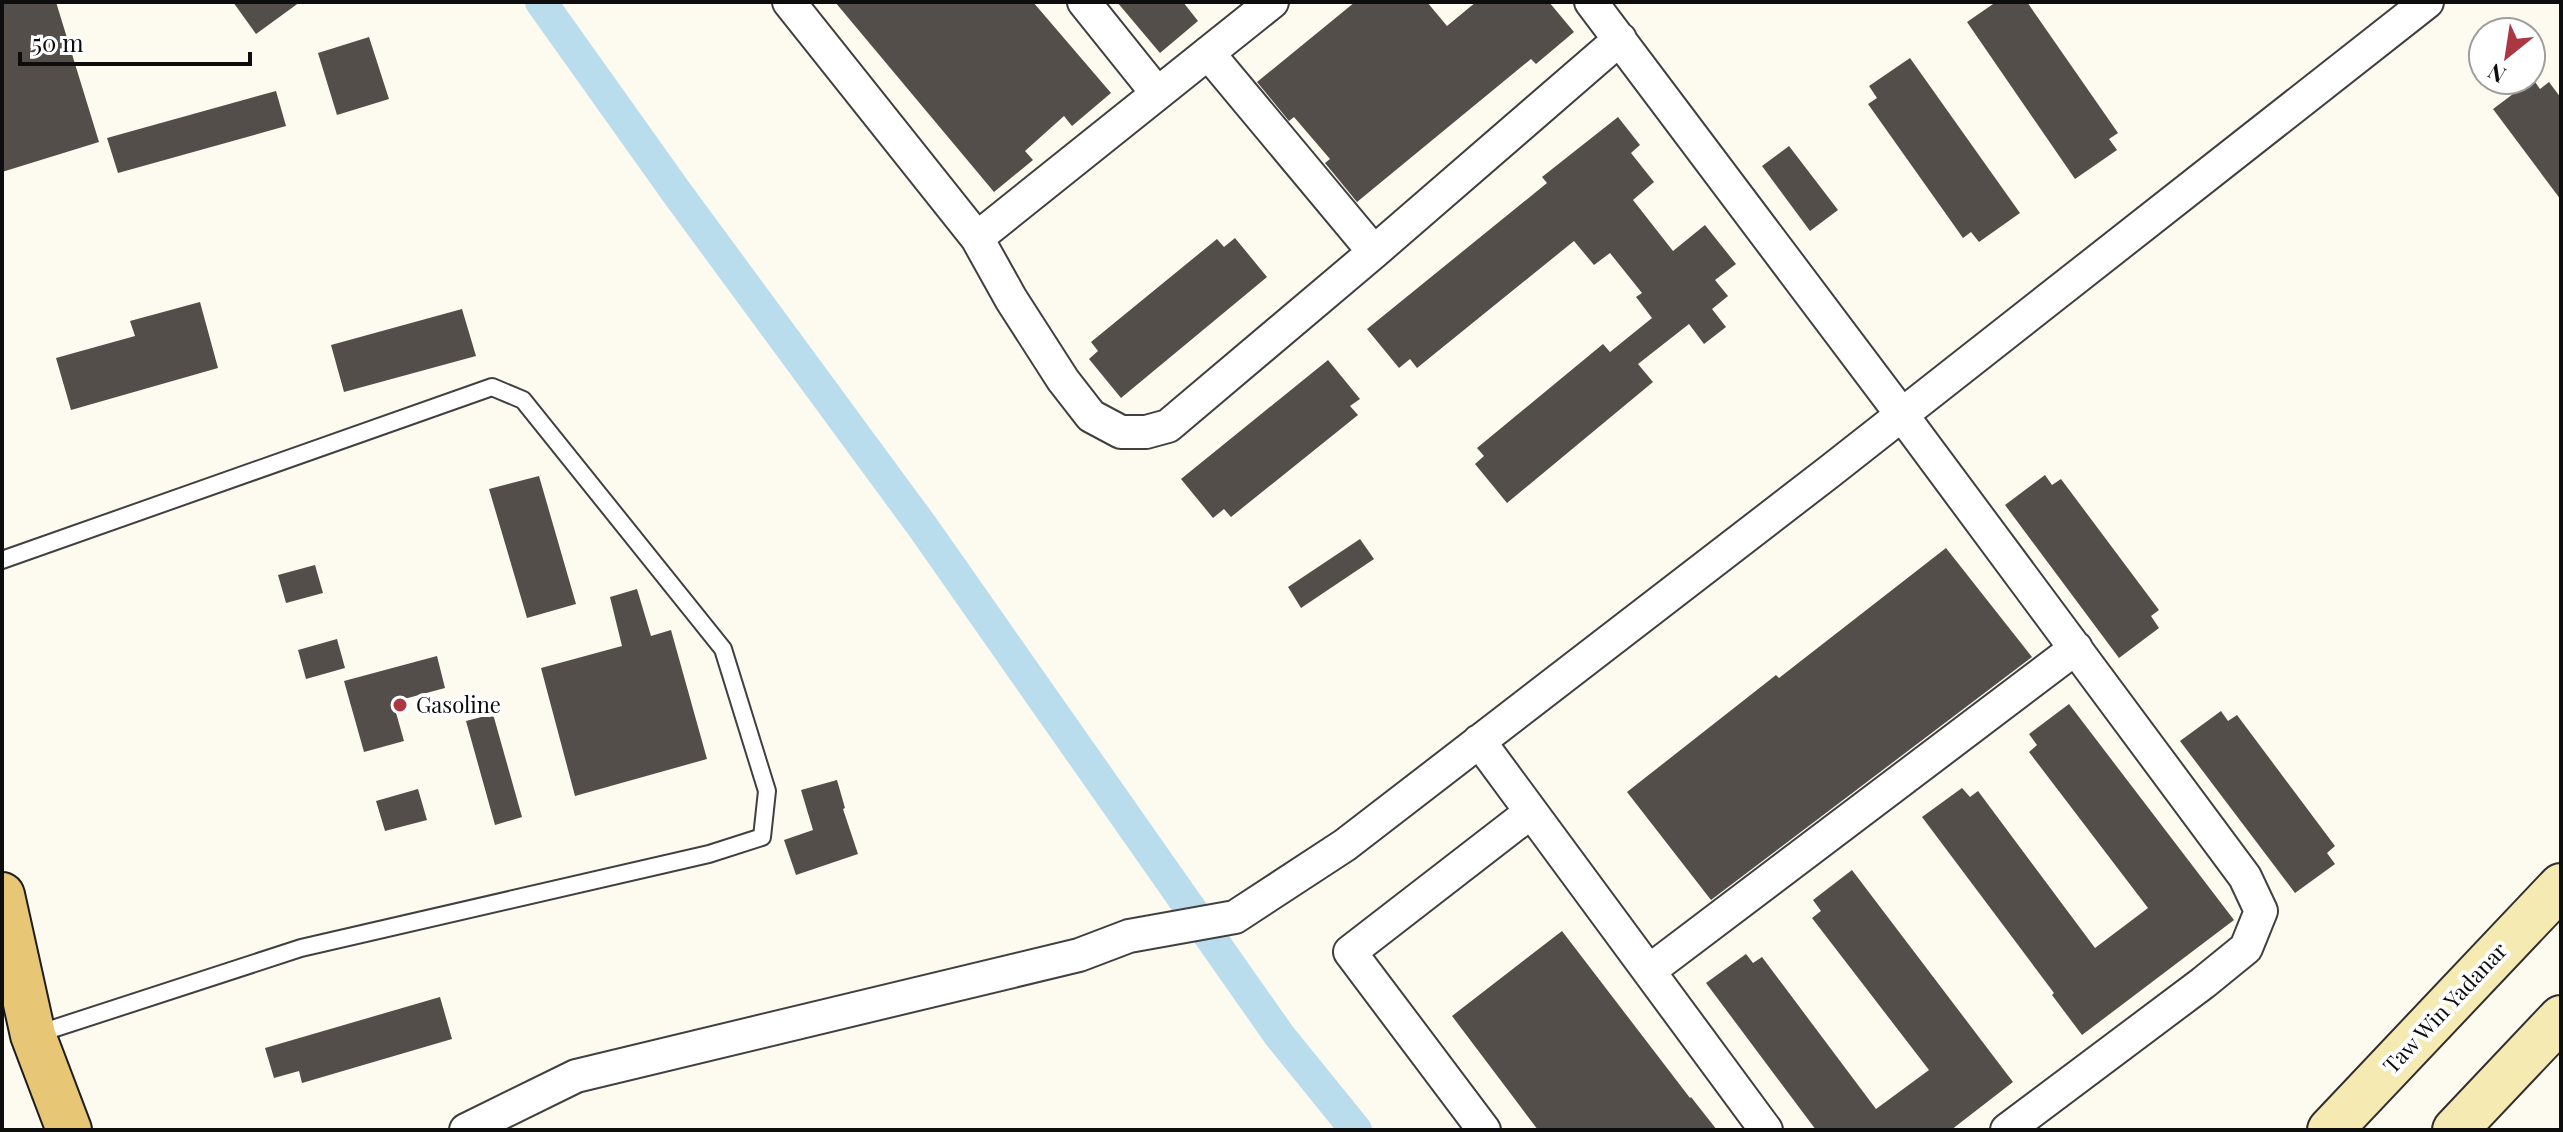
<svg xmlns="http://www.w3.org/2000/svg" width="2563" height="1132" viewBox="0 0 2563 1132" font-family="'Playfair Display',serif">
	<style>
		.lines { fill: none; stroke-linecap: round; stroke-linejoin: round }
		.canal { stroke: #baddee; stroke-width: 32 }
		.building { fill: #544e4b }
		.service-casing { stroke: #404040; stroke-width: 20 }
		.minor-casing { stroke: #404040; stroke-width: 36 }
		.secondary-casing { stroke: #2f2f2f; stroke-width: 48 }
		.primary-casing { stroke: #1e1e1e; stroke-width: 48 }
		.service { stroke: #fff; stroke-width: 16 }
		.minor { stroke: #fff; stroke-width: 32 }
		.secondary { stroke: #f5eab2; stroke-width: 44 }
		.primary { stroke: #e7c675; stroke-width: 44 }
		.poi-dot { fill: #ab3742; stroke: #fff; stroke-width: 3 }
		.labels { text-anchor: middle; stroke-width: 8; stroke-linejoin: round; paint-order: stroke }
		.poi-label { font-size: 22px; fill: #0d0d0d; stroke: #fff; text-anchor: start }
		.street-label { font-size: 22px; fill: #0d0d0d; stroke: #fff }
	</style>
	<rect width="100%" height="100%" fill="#fdfaef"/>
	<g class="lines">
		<!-- canal -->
		<path class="canal" d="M541 2 677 193 922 526 1279 1035 1356 1130"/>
	</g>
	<!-- building -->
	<path class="building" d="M2 2H56L99 142 2 172Z
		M233 2H300L256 34Z
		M835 2H1033L1111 93 1072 126 1064 116 1025 151 1033 160 994 192Z
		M1117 2H1183L1198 21 1160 53Z
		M1355 2H1427L1447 26 1476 2H1549L1574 32 1536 64 1531 59 1357 202 1325 163 1330 159 1294 117 1289 121 1257 82Z
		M1996 2H2027L2118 133 2109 139 2117 150 2075 179 1967 22Z
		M369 37 389 99 337 115 318 53Z
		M1910 58 2020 213 1979 242 1971 232 1963 238 1868 104 1877 98 1869 86Z
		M2533 79 2540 89 2549 82 2561 98V200L2493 109Z
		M276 91 286 126 118 173 107 138Z
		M1618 117 1640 145 1631 153 1654 182 1633 200 1673 251 1705 225 1736 264 1715 280 1728 296 1712 309 1726 327 1704 344 1689 324 1638 364 1653 382 1507 503 1475 464 1484 456 1477 448 1603 344 1610 352 1652 318 1636 297 1642 293 1610 253 1594 265 1574 241 1417 368 1410 359 1399 368 1367 329 1547 183 1542 177Z
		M1789 146 1838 210 1810 231 1762 166Z
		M1235 238 1267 277 1121 398 1089 359 1098 351 1091 342 1217 239 1224 247Z
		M200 302 218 368 71 410 56 358 135 336 130 321Z
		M462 309 476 356 344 392 331 345Z
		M1328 360 1360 399 1350 406 1358 415 1231 517 1224 509 1213 518 1181 479Z
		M2045 475 2052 485 2061 479 2159 610 2151 616 2159 628 2119 658 2005 505Z
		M539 476 576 604 527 618 489 489Z
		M1360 539 1374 559 1301 608 1288 587Z
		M1946 548 2032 657 1711 900 1627 792 1776 675 1779 678Z
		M315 565 323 593 286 603 278 575Z
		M637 589 651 636 671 630 707 759 575 796 541 668 622 646 610 597Z
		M337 639 345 668 306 679 298 650Z
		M437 656 445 688 393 702 404 741 364 752 344 681Z
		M2069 704 2234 920 2082 1035 2052 995 2054 993 1922 817 1962 788 1970 797 1978 791 2095 948 2148 908 2029 752 2037 745 2029 734Z
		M2221 711 2228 721 2237 715 2335 846 2327 853 2335 864 2295 893 2180 741Z
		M493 714 522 817 495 825 466 721Z
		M837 780 845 808 843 809 858 854 796 875 784 840 813 830 801 790Z
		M418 789 427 820 385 831 376 801Z
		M1852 870 2013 1082 1951 1130H1816L1706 983 1746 954 1753 963 1762 957 1876 1109 1929 1070 1812 918 1821 911 1813 900Z
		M1562 931 1690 1098 1691 1097 1717 1130H1538L1452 1016Z
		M440 997 452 1039 302 1083 299 1071 274 1078 265 1048Z"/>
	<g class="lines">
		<!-- service casing -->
		<g class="service-casing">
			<path id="service" d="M2 560 492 387 523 400 723 649 767 791 762 837 709 854 301 948 34 1035"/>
		</g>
		<!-- minor casing -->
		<g class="minor-casing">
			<path id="minor" d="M789 2 977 238 1011 299 1063 380 1091 416 1121 432H1146L1168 426 1374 252 1620 39
				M1084 2 1157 93
				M1591 2 1902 415 2245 877 2261 911 2246 948 2203 983 2007 1130
				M1208 53 1374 252
				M977 238 1272 2
				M1479 741 1766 1130
				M1649 971 2076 648
				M466 1130 576 1076 1079 955 1129 936 1235 917 1345 845 1829 472 2427 2
				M1484 1130 1350 952 1531 812"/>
		</g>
		<!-- secondary casing -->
		<g class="secondary-casing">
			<path id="secondary" d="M2330 1130 2561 886
				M2455 1130 2561 1018"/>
		</g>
		<!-- primary casing -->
		<g class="primary-casing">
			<path id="primary" d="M2 895 33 1035 69 1130"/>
		</g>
		<!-- service -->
		<use href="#service" class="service"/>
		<!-- minor -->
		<use href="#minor" class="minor"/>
		<!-- secondary -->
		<use href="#secondary" class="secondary"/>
		<!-- primary -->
		<use href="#primary" class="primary"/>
	</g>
	<!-- markers -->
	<circle class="poi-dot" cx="400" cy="705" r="8"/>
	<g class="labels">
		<!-- poi labels -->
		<g class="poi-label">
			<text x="416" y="713">Gasoline</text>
		</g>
		<!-- street labels -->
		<g class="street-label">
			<text transform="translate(2445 1008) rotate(-47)" y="8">Taw Win Yadanar</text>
		</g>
	</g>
	<!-- border -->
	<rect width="2563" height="1132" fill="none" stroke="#0d0d0d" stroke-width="8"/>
	<!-- north arrow -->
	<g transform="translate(2507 56) rotate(210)"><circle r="38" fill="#ffffff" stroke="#9e9e9e" stroke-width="2"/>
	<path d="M0-6L14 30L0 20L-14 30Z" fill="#ab3742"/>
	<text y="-12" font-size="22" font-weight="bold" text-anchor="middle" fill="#0d0d0d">N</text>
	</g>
	<!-- scale -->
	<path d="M20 52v12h230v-12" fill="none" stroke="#0d0d0d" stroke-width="4"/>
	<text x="32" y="52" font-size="24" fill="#0d0d0d" stroke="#ffffff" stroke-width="6" paint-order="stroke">50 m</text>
</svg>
